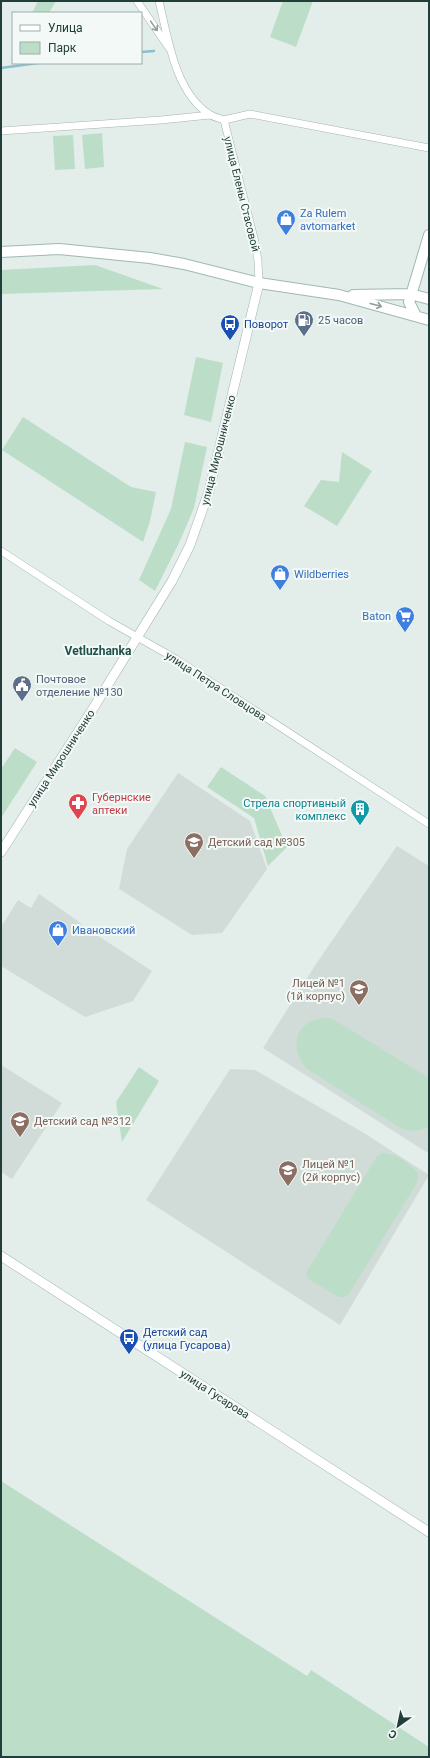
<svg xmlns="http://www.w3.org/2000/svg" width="430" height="1758" viewBox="0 0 430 1758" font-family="Roboto,sans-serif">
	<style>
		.built { fill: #d1dcd8 }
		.green { fill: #bcdec9 }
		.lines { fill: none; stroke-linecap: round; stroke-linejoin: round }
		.stream { stroke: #8bbfd1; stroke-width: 2.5 }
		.minor-casing { stroke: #a5b5b1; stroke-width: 8 }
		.tertiary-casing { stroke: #a5b5b1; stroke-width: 10 }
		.secondary-casing { stroke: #a1b8b3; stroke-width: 12 }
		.minor { stroke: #fff; stroke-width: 7 }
		.tertiary { stroke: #fff; stroke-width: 9 }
		.secondary { stroke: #fff; stroke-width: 10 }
		.oneway { stroke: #909e9c }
		.labels { text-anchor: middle; stroke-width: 4; stroke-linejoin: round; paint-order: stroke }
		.street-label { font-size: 11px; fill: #223e3a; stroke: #f3f9f7 }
		.shop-label { font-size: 11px; fill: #366cbe; stroke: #f3f9f7; text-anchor: start }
		.service-label { font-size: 11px; fill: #4e5e75; stroke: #f3f9f7; text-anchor: start }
		.transit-label { font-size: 11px; fill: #164399; stroke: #f3f9f7; text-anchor: start }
		.health-label { font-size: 11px; fill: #be3a42; stroke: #f3f9f7; text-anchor: start }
		.culture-label { font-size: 11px; fill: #0d838f; stroke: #f3f9f7; text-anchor: end }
		.education-label { font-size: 11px; fill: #785e54; stroke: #f3f9f7; text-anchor: start }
		.neighbourhood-label { font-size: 12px; font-weight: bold; fill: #1e5049; stroke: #f3f9f7 }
	</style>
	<rect width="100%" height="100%" fill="#e3ede9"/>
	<!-- built -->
	<path class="built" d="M178 773 250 821 267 869 222 933 192 935 119 889 127 849Z
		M397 846 429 866 428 1153 263 1048 316 964Z
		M39 894 78 921 83 926 152 971 133 1001 85 1017 1 966V927L18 900 31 908Z
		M1 1065 62 1103 12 1179 1 1172Z
		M230 1069 255 1070 364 1133 429 1175 340 1325 146 1200Z"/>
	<!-- green -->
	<path class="green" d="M38 1H56L49 13H32Z
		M283 1H313L296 47 270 37Z
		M102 133 104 167 85 169 82 135Z
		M73 135 75 169 55 170 53 136Z
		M95 265 163 289 1 294V270Z
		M196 357 223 363 211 422 184 415Z
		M23 417 131 487 156 492 150 521 143 542 2 450Z
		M185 442 207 447 194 508 179 543 155 591 139 580 171 509Z
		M342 452 372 471 337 526 304 506 321 480 339 482Z
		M15 748 37 762 1 818V769Z
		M221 767 265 796 287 847 268 866 254 818 207 787Z
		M323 1018H331L429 1078V1127C419 1131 412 1132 402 1129L307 1069C295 1057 291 1034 308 1023 312 1020 318 1019 323 1018Z
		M139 1067 159 1081 122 1142 116 1102Z
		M383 1153C396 1153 409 1163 418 1173V1181L349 1294 344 1297H339L308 1279 306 1273 377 1156Z
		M1 1481 307 1676 311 1670 429 1747V1757H1Z"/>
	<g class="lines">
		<!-- stream -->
		<path class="stream" d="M141 52 154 51
			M1 68 38 63"/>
		<!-- minor casing -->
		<g class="minor-casing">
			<path id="minor" d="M137 1 169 48
				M159 1C168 38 175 92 209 114 213 117 219 118 224 120L255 242 258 261 259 283
				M224 120 250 114 429 148
				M1 131 161 120 210 115
				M1 551 109 621 176 659 429 824"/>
		</g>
		<!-- tertiary casing -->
		<g class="tertiary-casing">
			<path id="tertiary" d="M1 852 94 707 172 581 190 545 209 491 259 283
				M1 1256 429 1532"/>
		</g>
		<!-- secondary casing -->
		<g class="secondary-casing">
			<path id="secondary" d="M1 252 59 249 150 258 184 264 259 283 339 295 429 320
				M353 295 410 294 429 299
				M416 316 409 302 429 235"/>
		</g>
		<!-- minor -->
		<use href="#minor" class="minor"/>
		<!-- tertiary -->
		<use href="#tertiary" class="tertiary"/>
		<!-- secondary -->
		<use href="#secondary" class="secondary"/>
	</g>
	<!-- one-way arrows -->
	<defs><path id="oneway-shaft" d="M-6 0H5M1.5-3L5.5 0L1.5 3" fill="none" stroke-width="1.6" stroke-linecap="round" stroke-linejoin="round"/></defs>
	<g class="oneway">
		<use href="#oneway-shaft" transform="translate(154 26) rotate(55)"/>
		<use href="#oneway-shaft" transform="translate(376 305) rotate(15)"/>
	</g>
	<!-- icons -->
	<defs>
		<g id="shop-pin" transform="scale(1)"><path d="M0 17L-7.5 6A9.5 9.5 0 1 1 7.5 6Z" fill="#3f7fe0" stroke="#f3f9f7"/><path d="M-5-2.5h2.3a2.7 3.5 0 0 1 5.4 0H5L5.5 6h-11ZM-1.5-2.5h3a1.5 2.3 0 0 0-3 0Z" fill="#fff"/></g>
		<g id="fuel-pin" transform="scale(1)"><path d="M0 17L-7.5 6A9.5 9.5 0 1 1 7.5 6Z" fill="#5c6f8a" stroke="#f3f9f7"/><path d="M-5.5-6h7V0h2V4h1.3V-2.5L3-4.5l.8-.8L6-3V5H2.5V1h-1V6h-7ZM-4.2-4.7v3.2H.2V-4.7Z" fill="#fff"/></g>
		<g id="bus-pin" transform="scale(1)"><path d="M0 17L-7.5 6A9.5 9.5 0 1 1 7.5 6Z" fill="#1a4fb4" stroke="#f3f9f7"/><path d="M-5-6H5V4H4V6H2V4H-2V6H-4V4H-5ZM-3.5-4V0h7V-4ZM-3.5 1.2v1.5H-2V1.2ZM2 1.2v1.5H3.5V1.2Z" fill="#fff"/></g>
		<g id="supermarket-pin" transform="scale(1)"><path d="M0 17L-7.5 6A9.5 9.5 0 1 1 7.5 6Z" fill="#3f7fe0" stroke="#f3f9f7"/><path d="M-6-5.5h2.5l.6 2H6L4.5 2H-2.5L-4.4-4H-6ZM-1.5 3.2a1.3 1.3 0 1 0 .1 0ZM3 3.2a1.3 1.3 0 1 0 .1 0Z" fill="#fff"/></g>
		<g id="civic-pin" transform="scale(1)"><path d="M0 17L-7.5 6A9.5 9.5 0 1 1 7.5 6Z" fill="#5c6f8a" stroke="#f3f9f7"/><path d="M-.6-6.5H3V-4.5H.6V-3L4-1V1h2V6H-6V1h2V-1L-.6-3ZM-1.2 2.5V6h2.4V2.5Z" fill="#fff"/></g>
		<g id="pharmacy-pin" transform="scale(1)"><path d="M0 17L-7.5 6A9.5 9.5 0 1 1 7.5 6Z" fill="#e0444e" stroke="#f3f9f7"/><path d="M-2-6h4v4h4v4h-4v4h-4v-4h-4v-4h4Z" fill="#fff"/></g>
		<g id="building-pin" transform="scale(1)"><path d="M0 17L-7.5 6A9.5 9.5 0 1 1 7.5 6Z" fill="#0f9aa8" stroke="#f3f9f7"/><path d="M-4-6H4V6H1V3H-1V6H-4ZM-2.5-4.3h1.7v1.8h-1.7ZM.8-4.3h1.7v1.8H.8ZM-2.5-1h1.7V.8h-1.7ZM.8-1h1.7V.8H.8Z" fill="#fff"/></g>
		<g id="school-pin" transform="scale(1)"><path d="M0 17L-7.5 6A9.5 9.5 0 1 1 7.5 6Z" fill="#8d6e63" stroke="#f3f9f7"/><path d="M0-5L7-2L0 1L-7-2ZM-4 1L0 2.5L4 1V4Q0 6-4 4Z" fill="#fff"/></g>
	</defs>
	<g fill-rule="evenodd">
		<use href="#shop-pin" x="286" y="219"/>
		<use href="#fuel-pin" x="304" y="320"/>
		<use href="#bus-pin" x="230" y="324"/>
		<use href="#shop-pin" x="280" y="574"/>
		<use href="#supermarket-pin" x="405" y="616"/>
		<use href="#civic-pin" x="22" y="685"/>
		<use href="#pharmacy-pin" x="78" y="803"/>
		<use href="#building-pin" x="360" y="809"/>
		<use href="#school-pin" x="194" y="842"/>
		<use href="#shop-pin" x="58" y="930"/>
		<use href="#school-pin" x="359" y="989"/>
		<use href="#school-pin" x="20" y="1121"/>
		<use href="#school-pin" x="288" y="1170"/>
		<use href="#bus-pin" x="129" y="1338"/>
	</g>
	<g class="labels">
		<!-- street labels -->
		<g class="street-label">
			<text transform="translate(242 194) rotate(76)" y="4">улица Елены Стасовой</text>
			<text transform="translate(218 450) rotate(-76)" y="4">улица Мирошниченко</text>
			<text transform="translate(216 686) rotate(33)" y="4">улица Петра Словцова</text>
			<text transform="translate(61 758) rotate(-57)" y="4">улица Мирошниченко</text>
			<text transform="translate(215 1394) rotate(33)" y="4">улица Гусарова</text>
		</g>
		<!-- shop labels -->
		<g class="shop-label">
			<text x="300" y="217">Za Rulem<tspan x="300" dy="13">avtomarket</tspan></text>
			<text x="294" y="578">Wildberries</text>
			<text x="391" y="620" text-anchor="end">Baton</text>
			<text x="72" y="934">Ивановский</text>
		</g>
		<!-- service labels -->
		<g class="service-label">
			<text x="318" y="324">25 часов</text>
			<text x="36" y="683">Почтовое<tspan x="36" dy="13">отделение №130</tspan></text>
		</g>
		<!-- transit labels -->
		<g class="transit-label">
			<text x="244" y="328">Поворот</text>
			<text x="143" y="1336">Детский сад<tspan x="143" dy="13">(улица Гусарова)</tspan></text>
		</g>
		<!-- health labels -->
		<g class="health-label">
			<text x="92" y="801">Губернские<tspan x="92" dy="13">аптеки</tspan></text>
		</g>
		<!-- culture labels -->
		<g class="culture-label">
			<text x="346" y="807">Стрела спортивный<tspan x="346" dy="13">комплекс</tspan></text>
		</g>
		<!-- education labels -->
		<g class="education-label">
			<text x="208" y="846">Детский сад №305</text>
			<text x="345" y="987" text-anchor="end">Лицей №1<tspan x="345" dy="13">(1й корпус)</tspan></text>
			<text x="34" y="1125">Детский сад №312</text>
			<text x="302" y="1168">Лицей №1<tspan x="302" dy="13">(2й корпус)</tspan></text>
		</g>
		<!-- neighbourhood labels -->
		<g class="neighbourhood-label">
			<text x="98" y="655">Vetluzhanka</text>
		</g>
	</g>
	<!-- border -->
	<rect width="430" height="1758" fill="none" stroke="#223e3a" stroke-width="4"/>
	<!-- legend -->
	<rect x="12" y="12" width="130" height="52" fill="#f3f9f7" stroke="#9faeab"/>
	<rect x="20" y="25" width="20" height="6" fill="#ffffff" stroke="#9faeab"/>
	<text x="48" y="32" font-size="12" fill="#223e3a">Улица</text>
	<rect x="20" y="42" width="20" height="12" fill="#bcdec9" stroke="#9faeab"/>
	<text x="48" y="52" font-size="12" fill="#223e3a">Парк</text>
	<!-- north arrow -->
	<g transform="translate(398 1726) rotate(213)" stroke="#f3f9f7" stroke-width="3" paint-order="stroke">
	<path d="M0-3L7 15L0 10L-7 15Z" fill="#223e3a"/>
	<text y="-6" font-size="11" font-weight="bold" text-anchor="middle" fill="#223e3a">С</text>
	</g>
</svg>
